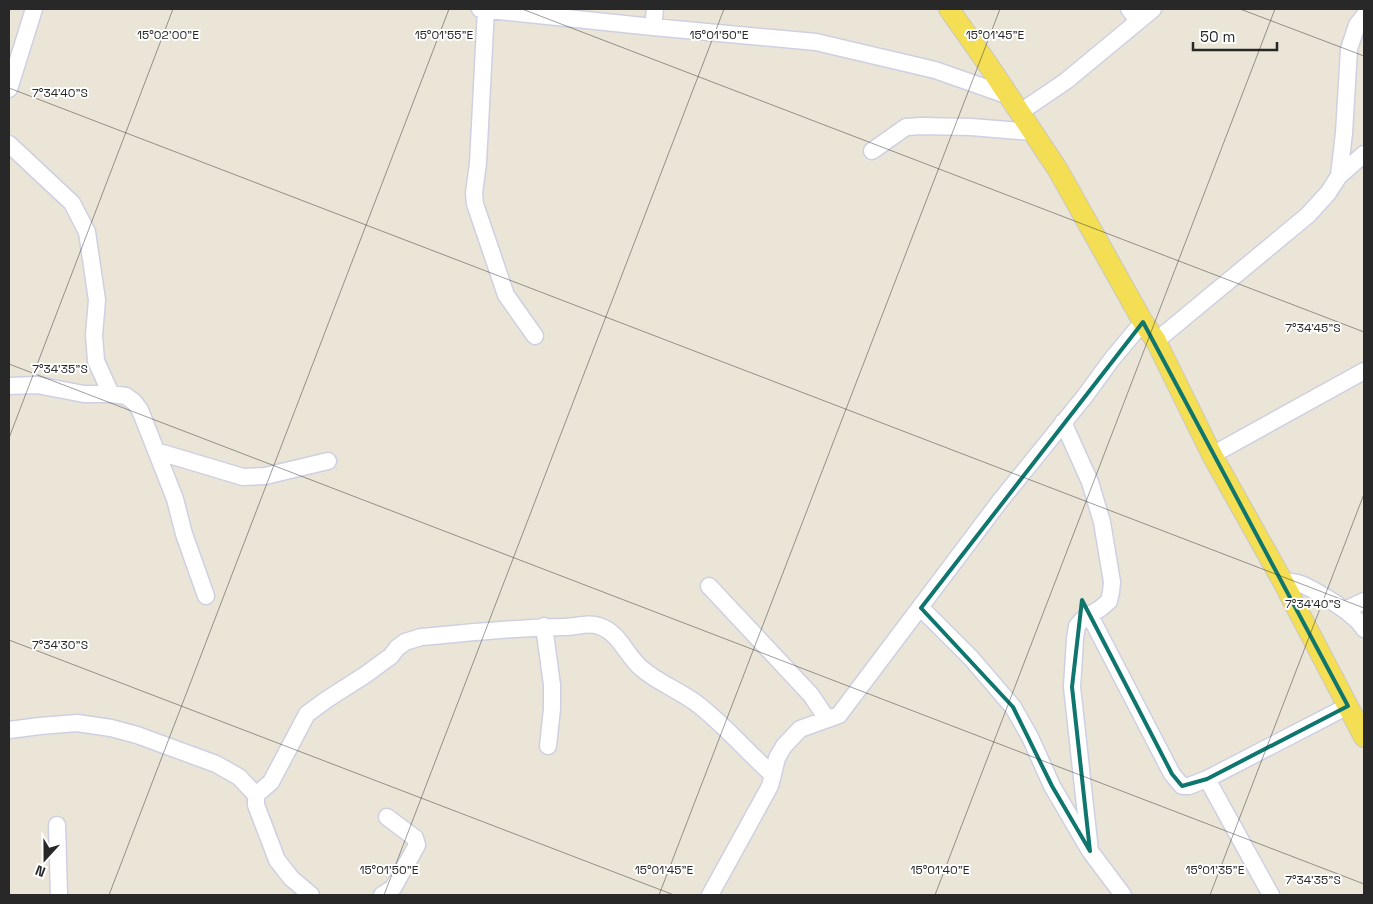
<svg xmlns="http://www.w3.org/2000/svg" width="1373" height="904" viewBox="0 0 1373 904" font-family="'Space Grotesk',sans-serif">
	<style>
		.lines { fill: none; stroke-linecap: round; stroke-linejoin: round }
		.minor-casing { stroke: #ced0e2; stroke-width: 19 }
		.major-casing { stroke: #c7c7c7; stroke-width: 22 }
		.minor { stroke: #fff; stroke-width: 16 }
		.major { stroke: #f4de54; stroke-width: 20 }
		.marked { fill: none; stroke: #0f766e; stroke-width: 4; stroke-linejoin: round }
		.ticks { fill: none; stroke: #282828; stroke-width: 1; stroke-opacity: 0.45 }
		.ticks-label { font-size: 12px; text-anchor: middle; fill: #282828; stroke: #fff; stroke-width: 4; stroke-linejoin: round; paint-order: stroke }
	</style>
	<rect width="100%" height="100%" fill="#ebe5d8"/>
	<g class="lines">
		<!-- minor casing -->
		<g class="minor-casing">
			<path id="minor" d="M480 9 653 27 816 42 935 70 1009 96
				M486 9 478 163 474 193 475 204 506 295 535 336
				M1129 9 1138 21
				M653 27 655 9
				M9 89 34 9
				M1019 113 1066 81 1153 9
				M9 144 72 203 87 232 97 300 94 335 96 361 111 394
				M872 151 906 127 922 126 971 127 1032 132
				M1339 176 1364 154
				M1156 341 1308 215 1328 193 1339 176 1344 133 1349 49 1357 25 1364 16
				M9 386 37 385 84 394H111L126 396 134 402 140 410 175 499 184 534 206 596
				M1063 422 1090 482 1102 522 1112 582 1111 592 1109 601 1101 608 1082 620 1077 626 1075 639 1072 687 1090 851
				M156 451 243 477 265 476 328 461
				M1212 455 1364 371
				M1282 580C1288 582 1295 582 1301 584 1317 591 1356 614 1364 629
				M709 586 811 695 827 719
				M921 608 971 658 1013 707 1030 737 1052 786 1090 851 1123 895
				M1345 610 1364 601
				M1089 614 1172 774 1182 786H1189L1207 779 1348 706
				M544 626 552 685V709L548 746
				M9 730 40 726 77 723 111 728 137 735 216 764 239 777 256 795
				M1207 779 1271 895
				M57 825 59 895
				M311 895 291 878 277 860 256 805V795L271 782 307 714 326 700 365 675 391 656 397 648 405 642 421 637C469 633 517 627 565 627 576 627 588 622 599 626 619 632 626 655 641 668 657 682 678 690 696 703 724 724 747 752 773 775
				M382 895 393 888 417 845 415 838 387 817
				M710 895 770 786 777 758 784 746 800 729 839 715 1000 501 1085 396 1112 359 1143 322"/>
		</g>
		<!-- major casing -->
		<g class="major-casing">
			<path id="major" d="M949 9 989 66 1058 170 1143 322 1156 341 1212 455 1282 580 1364 737"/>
		</g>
		<!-- minor -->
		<use href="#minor" class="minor"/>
		<!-- major -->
		<use href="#major" class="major"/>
	</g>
	<!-- marked area -->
	<path class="marked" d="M1143 322 1348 706 1207 779 1182 786 1172 774 1082 600 1072 687 1090 851 1052 786 1013 707 921 608Z"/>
	<!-- ticks -->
	<path class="ticks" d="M522 9 1364 332M1240 9 1364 56M9 88 1364 608M9 364 1364 884M9 438 173 9M9 640 674 895M109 895 449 9M384 895 724 9M659 895 1000 9M935 895 1275 9M1210 895 1364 494"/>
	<g class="ticks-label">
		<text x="444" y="39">15°01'55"E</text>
		<text x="719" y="39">15°01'50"E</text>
		<text x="995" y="39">15°01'45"E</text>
		<text x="168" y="39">15°02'00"E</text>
		<text x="60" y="97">7°34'40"S</text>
		<text x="1313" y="332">7°34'45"S</text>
		<text x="60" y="373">7°34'35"S</text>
		<text x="1313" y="608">7°34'40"S</text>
		<text x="60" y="649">7°34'30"S</text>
		<text x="389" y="874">15°01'50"E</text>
		<text x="664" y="874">15°01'45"E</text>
		<text x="940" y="874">15°01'40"E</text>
		<text x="1215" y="874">15°01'35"E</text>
		<text x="1313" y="884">7°34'35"S</text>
	</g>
	<!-- border -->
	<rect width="1373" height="904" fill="none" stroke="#282828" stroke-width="20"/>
	<!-- north arrow -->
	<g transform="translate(45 859) rotate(201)" stroke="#ffffff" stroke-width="4" paint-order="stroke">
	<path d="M0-4L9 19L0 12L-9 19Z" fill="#282828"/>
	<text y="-8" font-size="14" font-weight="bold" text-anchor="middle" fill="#282828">N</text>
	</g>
	<!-- scale -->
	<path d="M1193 42v8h84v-8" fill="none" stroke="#282828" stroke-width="2.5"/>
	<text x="1200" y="42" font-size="15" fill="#282828" stroke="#ffffff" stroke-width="4" paint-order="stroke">50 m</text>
</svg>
